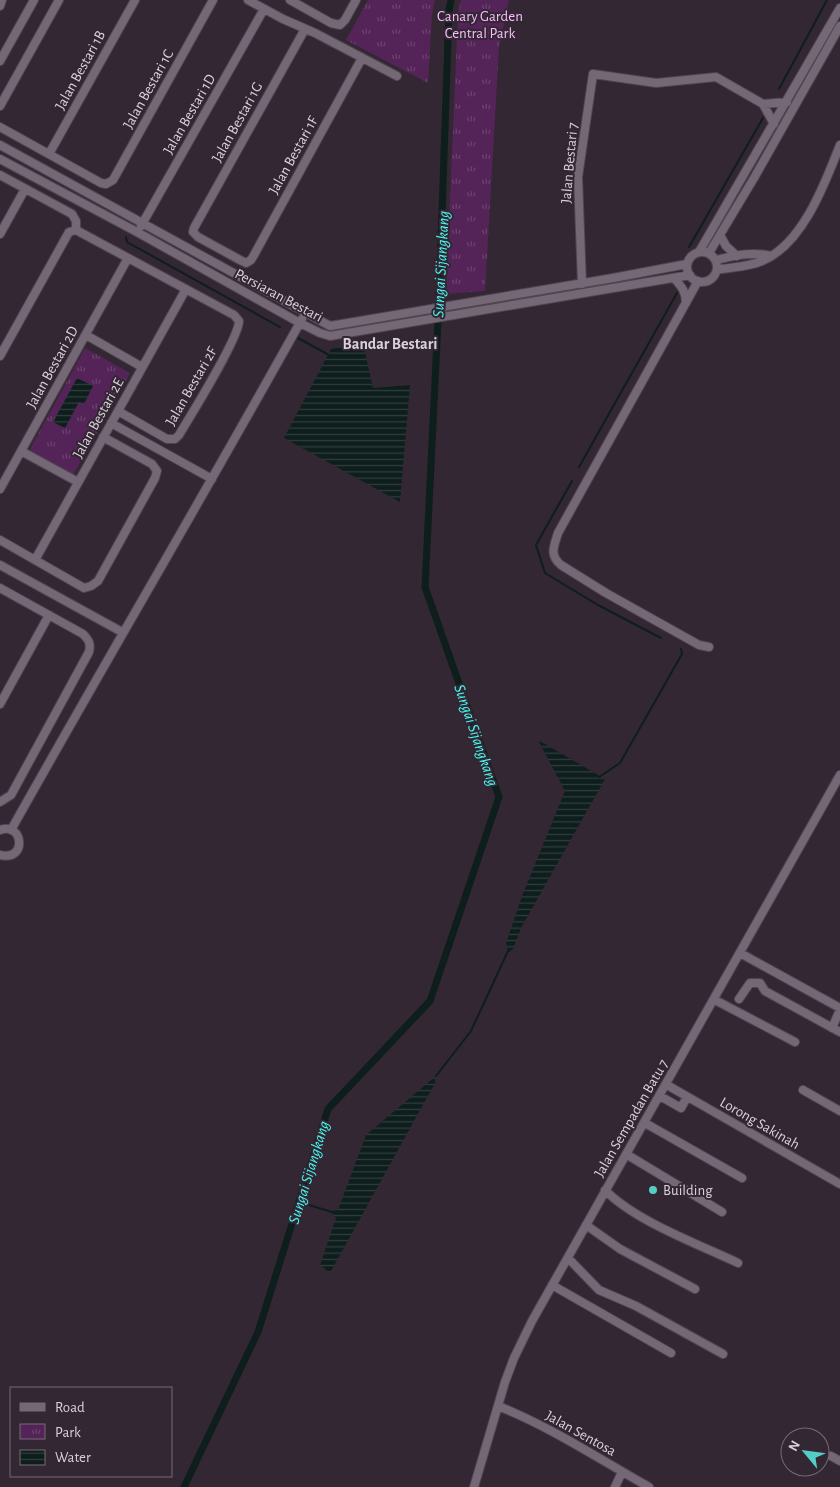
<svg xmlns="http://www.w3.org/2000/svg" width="840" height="1487" viewBox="0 0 840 1487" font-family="'Alegreya Sans',sans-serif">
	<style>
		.park { fill: url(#park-tufts) }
		.water { fill: url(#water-rules) }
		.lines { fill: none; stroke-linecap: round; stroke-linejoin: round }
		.stream { stroke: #0e1e1d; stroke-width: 2 }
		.canal { stroke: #0e1e1d; stroke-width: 7 }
		.minor-casing { stroke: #4f454f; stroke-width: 10 }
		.minor { stroke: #756876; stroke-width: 8 }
		.poi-dot { fill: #54cdc7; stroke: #322733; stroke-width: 2 }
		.labels { text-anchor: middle; stroke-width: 4; stroke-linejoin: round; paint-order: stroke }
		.park-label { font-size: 15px; fill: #fbbcfe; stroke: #322733 }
		.street-label { font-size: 15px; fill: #d9d1d9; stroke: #322733 }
		.poi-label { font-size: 15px; fill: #d9d1d9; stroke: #322733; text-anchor: start }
		.water-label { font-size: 16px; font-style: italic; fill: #47faf1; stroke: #322733 }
		.neighbourhood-label { font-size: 16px; font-weight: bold; fill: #d9d1d9; stroke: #322733 }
	</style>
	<defs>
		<pattern id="park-tufts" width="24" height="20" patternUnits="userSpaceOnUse" patternTransform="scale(1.25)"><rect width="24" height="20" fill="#542458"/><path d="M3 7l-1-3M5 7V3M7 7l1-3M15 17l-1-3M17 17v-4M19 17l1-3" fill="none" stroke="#6c436f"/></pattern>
		<pattern id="water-rules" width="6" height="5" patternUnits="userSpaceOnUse" patternTransform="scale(1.25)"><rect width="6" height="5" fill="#0e1e1d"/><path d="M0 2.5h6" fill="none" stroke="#303e3d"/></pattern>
	</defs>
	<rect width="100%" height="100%" fill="#322733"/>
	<!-- park -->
	<path class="park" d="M368 0H435L432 15 428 83 346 40Z
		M461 0H509L499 47 485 291 446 294 458 13Z
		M85 348 130 373 73 475 29 451Z"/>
	<!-- water -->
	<path class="water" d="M363 343 373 388 410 385 400 502 284 438 331 349Z
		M77 378 93 386 84 404 79 402 65 428 53 422Z
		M538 740 605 779 521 928 513 949 508 953 506 943 522 896 565 791Z
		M436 1076 435 1083 330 1273 320 1265 336 1218 330 1211 338 1210 366 1135Z"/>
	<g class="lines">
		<!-- stream -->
		<path class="stream" d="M779 89 827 0
			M126 237 127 242 280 327
			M689 247 763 118
			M298 338 329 355
			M579 467 677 293
			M572 481 536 545 545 573 598 605 661 638
			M599 777 620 763 682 654 681 649
			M436 1076 471 1031 508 951
			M299 1202 332 1212"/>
		<!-- canal -->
		<path class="canal" d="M184 1487 258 1332 328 1109 430 1001 499 797 425 587 439 300 449 10 451 0"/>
		<!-- minor casing -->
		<g class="minor-casing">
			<path id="minor" d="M248 0 283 19 315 33 397 76
				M290 0 331 23 340 25 345 20 356 0
				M0 6 2 0
				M305 29 194 228 193 232 198 237 240 260 246 263 251 260 254 255 362 58
				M0 61 34 0
				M763 104 787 102
				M0 106 59 0
				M0 127 101 183 106 184 113 180 213 0
				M0 145 330 326 613 278 687 264
				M49 154 135 0
				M0 159 137 232 300 323 320 333 330 336 690 275
				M0 175 72 214 76 221V230
				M141 226 264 9
				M76 230 234 315 239 321C239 338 191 415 179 435L175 439H167L118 411
				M0 234 25 189
				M720 235 726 246 737 256
				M687 267a15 15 0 1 1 30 0a15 15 0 1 1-30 0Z
				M699 252 840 8
				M709 253 754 178 840 26
				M716 260C734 256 752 251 771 256
				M717 270C731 267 749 267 762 261 803 244 825 183 840 145
				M674 278C681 286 686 291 686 303
				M698 281 558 533C554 546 549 555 561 565L606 593 699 645 709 647
				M582 284 578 177 593 74 656 83 716 77 763 104 774 124
				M86 335 142 367
				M0 356 69 232 76 230
				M111 423 212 479
				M21 451 78 482
				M0 489 128 258
				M0 540 84 588 91 586 98 581 155 478 157 471 152 464 103 437
				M35 560 186 289
				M0 565 122 632
				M0 588 83 634C89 640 91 644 89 652L11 795 0 802
				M0 704 49 615
				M0 830C23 821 28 862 0 855
				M11 830C107 659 207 490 302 319
				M740 953 840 1008
				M739 999 750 983H760L765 991 840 1032
				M715 1000 795 1042
				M832 1028 840 1010
				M667 1085 840 1184
				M803 1090 840 1111
				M660 1096 681 1108 687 1097
				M645 1123 742 1178
				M626 1154 722 1212
				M605 1190C635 1221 698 1244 738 1263
				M586 1225 620 1249 695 1289
				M568 1258 599 1290 636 1306 723 1354
				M552 1285 671 1353
				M498 1406C551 1427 599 1459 649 1487
				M831 1456 840 1461
				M474 1487 505 1382 514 1358 532 1321 840 775
				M615 1487 622 1472"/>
		</g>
		<!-- minor -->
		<use href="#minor" class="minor"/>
	</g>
	<!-- markers -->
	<circle class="poi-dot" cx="653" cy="1190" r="5"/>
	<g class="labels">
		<!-- park labels -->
		<g class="park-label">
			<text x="480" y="21">Canary Garden<tspan x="480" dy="17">Central Park</tspan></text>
		</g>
		<!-- street labels -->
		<g class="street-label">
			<text transform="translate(80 70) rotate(-61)" y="5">Jalan Bestari 1B</text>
			<text transform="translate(148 89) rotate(-61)" y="5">Jalan Bestari 1C</text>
			<text transform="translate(189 114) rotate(-60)" y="5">Jalan Bestari 1D</text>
			<text transform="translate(237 122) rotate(-61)" y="5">Jalan Bestari 1G</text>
			<text transform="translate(293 155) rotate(-61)" y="5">Jalan Bestari 1F</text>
			<text transform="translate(569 163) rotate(-85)" y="5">Jalan Bestari 7</text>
			<text transform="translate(279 295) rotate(28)" y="5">Persiaran Bestari</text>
			<text transform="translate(52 367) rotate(-61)" y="5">Jalan Bestari 2D</text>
			<text transform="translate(191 386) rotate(-60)" y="5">Jalan Bestari 2F</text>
			<text transform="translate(98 418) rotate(-61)" y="5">Jalan Bestari 2E</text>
			<text transform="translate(631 1118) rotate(-60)" y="5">Jalan Sempadan Batu 7</text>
			<text transform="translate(760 1123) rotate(30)" y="5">Lorong Sakinah</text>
			<text transform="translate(581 1433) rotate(29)" y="5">Jalan Sentosa</text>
		</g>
		<!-- poi labels -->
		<g class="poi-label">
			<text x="663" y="1195">Building</text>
		</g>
		<!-- water labels -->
		<g class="water-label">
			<text transform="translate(440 264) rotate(-87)" y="6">Sungai Sijangkang</text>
			<text transform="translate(477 735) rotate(71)" y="6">Sungai Sijangkang</text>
			<text transform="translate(308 1172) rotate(-73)" y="6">Sungai Sijangkang</text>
		</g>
		<!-- neighbourhood labels -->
		<g class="neighbourhood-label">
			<text x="390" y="349">Bandar Bestari</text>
		</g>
	</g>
	<!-- legend -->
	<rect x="10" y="1387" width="162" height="90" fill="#322733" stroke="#756b75"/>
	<rect x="20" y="1403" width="25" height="8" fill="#756876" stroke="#756b75"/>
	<text x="55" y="1412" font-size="15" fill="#d9d1d9">Road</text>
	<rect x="20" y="1424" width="25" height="15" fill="url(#park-tufts)" stroke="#756b75"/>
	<text x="55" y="1437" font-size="15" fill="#d9d1d9">Park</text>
	<rect x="20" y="1450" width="25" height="15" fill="url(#water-rules)" stroke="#756b75"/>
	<text x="55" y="1462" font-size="15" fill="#d9d1d9">Water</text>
	<!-- north arrow -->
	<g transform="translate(805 1452) rotate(299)"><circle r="24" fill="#322733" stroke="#756b75"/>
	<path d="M0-4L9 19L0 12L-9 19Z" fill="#54cdc7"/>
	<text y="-8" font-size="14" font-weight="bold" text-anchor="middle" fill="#d9d1d9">N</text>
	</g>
</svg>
